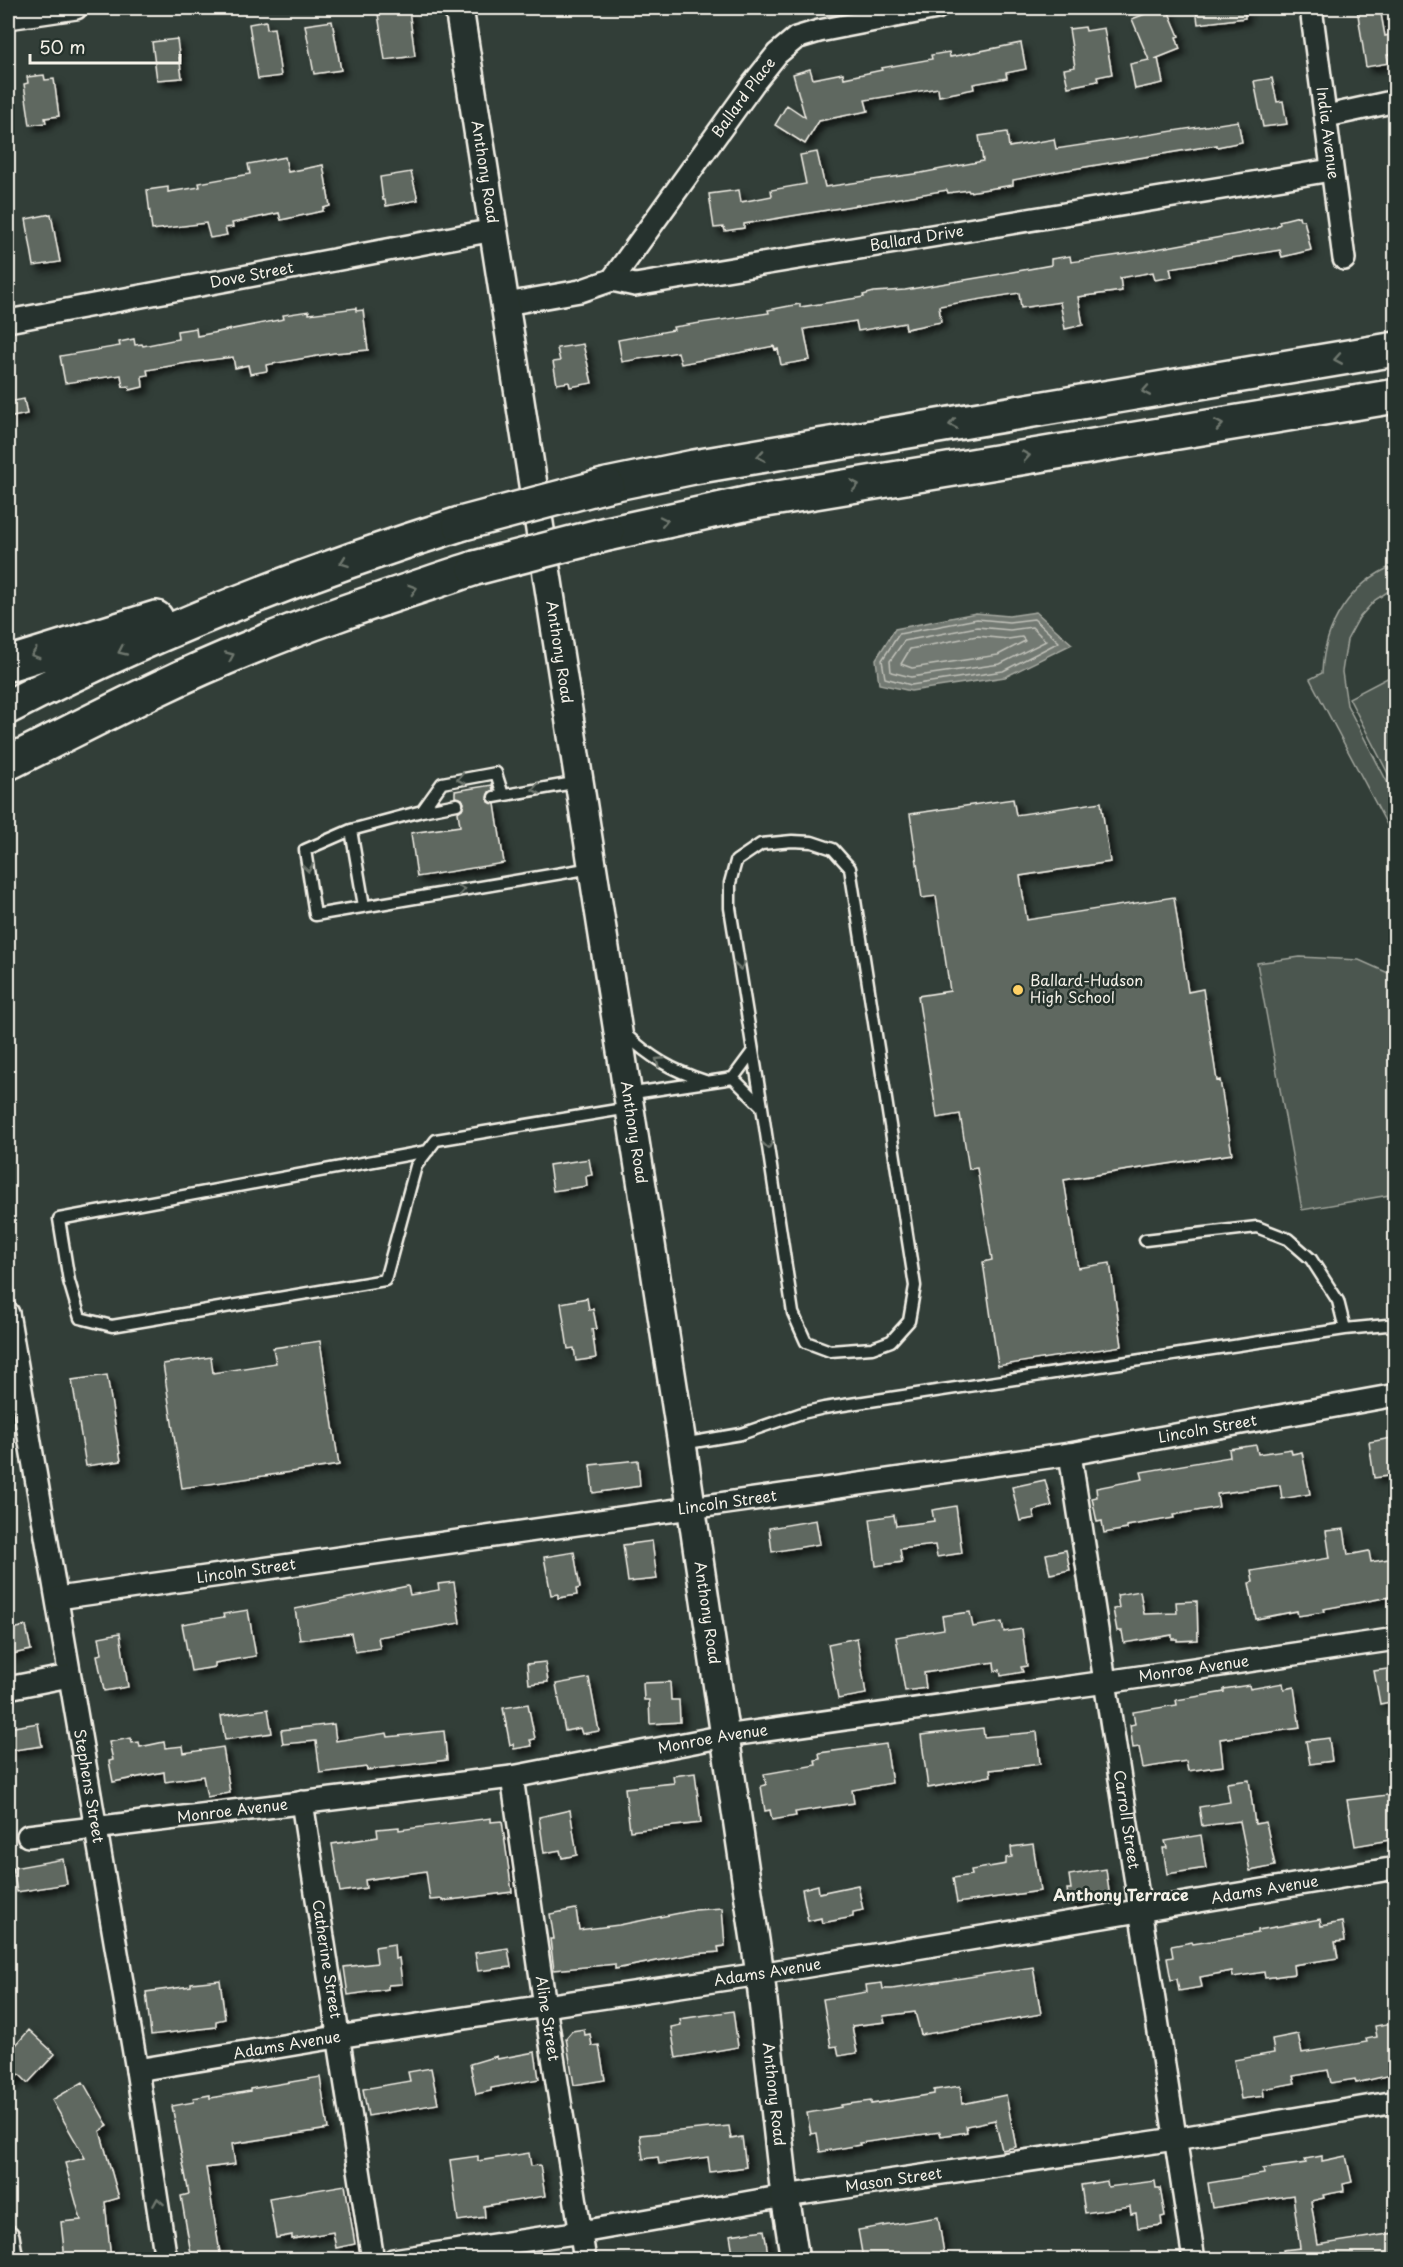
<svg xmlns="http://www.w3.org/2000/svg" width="1403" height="2267" viewBox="0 0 1403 2267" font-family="'Playpen Sans',sans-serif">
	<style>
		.green { fill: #4c564f; stroke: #a0a49c; stroke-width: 1.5 }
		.water { fill: #727972; stroke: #a6a9a1; stroke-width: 1.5 }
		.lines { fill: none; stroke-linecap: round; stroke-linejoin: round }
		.shore { stroke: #c0c1b9; stroke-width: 1.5 }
		.building { fill: #5f6861; stroke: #f4f1e8; stroke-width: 1.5; filter: url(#shadow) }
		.service-casing { stroke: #f4f1e8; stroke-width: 15 }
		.minor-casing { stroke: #f4f1e8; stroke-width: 26 }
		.tertiary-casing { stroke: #f4f1e8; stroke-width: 32 }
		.motorway-casing { stroke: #f4f1e8; stroke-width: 38 }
		.service { stroke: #26332d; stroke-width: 10 }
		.minor { stroke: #26332d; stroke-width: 21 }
		.tertiary { stroke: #26332d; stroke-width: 27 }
		.motorway { stroke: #26332d; stroke-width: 33 }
		.motorway-bridge-casing { stroke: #f4f1e8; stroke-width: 38; stroke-linecap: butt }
		.motorway-bridge { stroke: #26332d; stroke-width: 33 }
		.oneway { stroke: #6e766e }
		.poi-dot { fill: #ffd166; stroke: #26332d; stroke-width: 2 }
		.labels { text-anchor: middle; stroke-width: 5; stroke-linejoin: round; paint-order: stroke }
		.street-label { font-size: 15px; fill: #f4f1e8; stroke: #26332d }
		.poi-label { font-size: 15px; fill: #f4f1e8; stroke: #26332d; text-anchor: start }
		.neighbourhood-label { font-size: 16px; font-weight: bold; fill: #f4f1e8; stroke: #26332d }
	</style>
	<defs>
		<filter id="shadow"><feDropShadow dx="5.5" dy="5.5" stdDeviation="3" flood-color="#0009"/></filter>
	</defs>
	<rect width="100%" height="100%" fill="#323e38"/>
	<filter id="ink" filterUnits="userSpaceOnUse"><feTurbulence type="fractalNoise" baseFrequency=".0167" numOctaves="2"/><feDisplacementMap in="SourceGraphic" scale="12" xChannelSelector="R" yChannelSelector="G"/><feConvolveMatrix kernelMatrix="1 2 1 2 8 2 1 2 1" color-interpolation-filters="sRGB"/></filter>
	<g filter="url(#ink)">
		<!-- green -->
		<path class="green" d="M1395 565V587L1375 600 1359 618 1347 640 1342 672 1347 705 1395 797V840L1310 679 1322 673C1324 625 1350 583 1395 565Z
			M1395 674V787L1349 698Z
			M1300 957 1359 960 1395 976V1194L1302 1210 1257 963Z"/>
		<!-- water -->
		<path class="water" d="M1036 612 1072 644 1005 677 911 691 879 684 876 659 895 629 976 613 1009 616Z"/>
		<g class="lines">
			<!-- shore -->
			<path class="shore" d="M977 619 1009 622 1034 619 1059 642 1003 671 911 685 885 678 882 660 899 634Z
				M977 627 1010 630 1032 627 1046 641 1000 664 911 677 891 672 890 661 904 641Z
				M977 636 1008 639 1022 637 1025 641 998 655 912 668 901 664 910 649Z"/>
		</g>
		<!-- building -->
		<path class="building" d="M1161 8H1167L1179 36 1176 37 1180 49 1155 59 1158 58 1163 83 1135 89 1130 64 1149 60 1132 19Z
			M1196 8H1245V18L1198 24Z
			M1357 8H1380L1385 36 1395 34V53L1387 55 1389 63 1366 67Z
			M409 10 415 56 385 60 378 14Z
			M266 21 267 29 274 28 281 76 258 79 249 24Z
			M332 21 341 70 314 74 305 25Z
			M1085 27 1086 31 1104 28 1112 74 1097 77 1098 81 1068 87 1064 69 1075 67 1069 29Z
			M177 39 182 78 157 80 152 42Z
			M1021 43 1026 69 1006 73 1007 78 973 84 974 89 939 96 938 88 865 100 868 111 819 121 805 144 775 125 787 105 805 117 793 74 810 69 813 79 843 73 844 78 882 70 881 68 932 59 931 55 949 52 950 57Z
			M44 75 45 80 54 79 59 116 45 118 46 123 30 125 24 84 28 83 27 77Z
			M1272 78 1277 102 1283 101 1287 124 1263 127 1254 81Z
			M1238 121 1242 142 1217 147V145L1061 171 1013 180V185L969 192 968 190 948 193 947 190 744 224V228L725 231 724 227 714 228 709 194 739 190 741 202 772 196 771 190 806 184 800 155 817 152 825 187 921 173 983 161 979 136 1007 132 1009 147 1054 139 1056 149Z
			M285 157 288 172 323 165 330 206 323 208V211L281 220 279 213 232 223 233 227 225 228 227 235 210 238 206 223 152 230 147 190 168 187V192L200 187 199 183 250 174 248 164Z
			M411 172 418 200 386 206 385 200H383L380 177Z
			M51 214 60 262 34 266 26 219Z
			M1299 216 1300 220H1304L1311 250 1282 257 1280 250 1170 268 1172 277 1155 280 1153 272 1120 278 1122 291 1078 297 1083 325 1065 329 1060 302 1021 308 1019 293 939 306 941 322 906 329 905 323 858 331 856 321 804 329 810 360 781 365 778 349 775 350 774 346 681 364 678 352 622 362 618 340 674 330 673 327 769 313 768 310 800 304V307L864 297 863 295 874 292 905 290 1001 274 1051 265V259L1070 256 1071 262 1140 252 1275 227 1280 224 1279 221Z
			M356 308V311L363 310 368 350 334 353 266 365 267 371 250 374 248 365 235 368 233 357 187 363 147 370 148 375 142 376 143 387 130 390 129 386 123 387 121 375 65 383 60 356 120 346 119 342 134 339 135 345 142 344 143 346 178 339 177 331 196 328 197 336 284 319 283 315 309 311V314Z
			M583 344 592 383 570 387 569 382 557 384 553 362 560 361 557 348Z
			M24 399 27 414 8 418V402Z
			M492 785 493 790 489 792 487 798 489 802 495 804 504 863 417 877 411 833 460 826 458 812 462 809 464 803 462 799 455 797V791Z
			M1013 799 1016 815 1101 802 1110 862 1020 876 1027 920 1174 897 1188 992 1203 989 1217 1081 1220 1080 1232 1154 1064 1180 1078 1268 1110 1263 1122 1346 998 1366 983 1262 992 1260 977 1168 969 1169 960 1114 937 1118 918 996 950 991 936 896 922 898 910 814Z
			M589 1159 592 1175 586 1176 587 1186 553 1191 549 1165Z
			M587 1298 589 1310 593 1309 597 1329H592L596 1358 576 1361 574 1348 568 1349 561 1303Z
			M320 1341 339 1465 182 1488 163 1364 211 1357 213 1373 276 1363 273 1348Z
			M107 1375 121 1461 86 1466 72 1380Z
			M1392 1438 1395 1475 1374 1478 1369 1442Z
			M1256 1445 1258 1454 1291 1449 1292 1454 1302 1452 1310 1494 1282 1499 1280 1485 1217 1494 1219 1507 1173 1515 1174 1518 1127 1526V1529L1104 1533 1102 1521 1097 1522 1092 1498 1097 1497 1096 1488 1143 1479 1141 1472 1230 1457 1229 1449Z
			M638 1460 640 1486 593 1493 590 1465Z
			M1045 1480 1052 1506 1033 1511 1035 1518 1020 1521 1012 1487Z
			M956 1506 962 1553 937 1557 935 1545 900 1549 902 1562 876 1566 870 1519 894 1515 896 1526 934 1521 932 1510Z
			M816 1520 820 1544 772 1552 769 1528Z
			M1344 1529 1348 1555 1369 1551 1371 1562 1395 1558V1596L1323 1609 1324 1612 1298 1616 1297 1611 1256 1619 1249 1583 1253 1582 1251 1571 1330 1558 1326 1531Z
			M652 1541 657 1579 628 1582 623 1545Z
			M1066 1550 1070 1570 1050 1574 1046 1554Z
			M574 1552 580 1588 576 1589 577 1595 558 1598V1594L551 1595 544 1557Z
			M454 1582 460 1623 378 1637 380 1648 355 1652 351 1633 300 1640 295 1609 408 1586 410 1595 439 1590 438 1584Z
			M1140 1591 1144 1614 1177 1613 1176 1602 1197 1601 1198 1640 1177 1641V1639H1172V1635L1124 1643 1122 1631H1117L1113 1609 1119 1608 1117 1595Z
			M248 1610 256 1656 215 1663V1667L191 1671 182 1624 224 1617 223 1614Z
			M970 1612 973 1627 1002 1622 1004 1632 1022 1629 1027 1666 1021 1667 1023 1672 1001 1676 1000 1670 995 1671 994 1662 924 1673 926 1688 905 1691 896 1637 944 1629 942 1616Z
			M26 1626 31 1650 8 1655V1630Z
			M120 1633 128 1687 104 1691 97 1655 102 1654 99 1637Z
			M857 1638 866 1694 838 1699 828 1644Z
			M545 1662 548 1682 529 1684 527 1664Z
			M1394 1668 1395 1701 1380 1704 1374 1671Z
			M589 1678 599 1731 582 1734 580 1728 565 1731 556 1684Z
			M670 1682 671 1700H679L680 1722 650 1724 649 1700H644L643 1683Z
			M1283 1683 1284 1689 1294 1687 1300 1728 1220 1739 1223 1766 1188 1771 1186 1761 1143 1768 1139 1747 1133 1748 1130 1725 1135 1724 1133 1712 1177 1705 1176 1700 1224 1692V1689L1249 1685 1250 1689Z
			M528 1704 535 1739 530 1740 532 1746 514 1749 513 1744 510 1745 503 1708Z
			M268 1709 272 1733 225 1740 221 1716Z
			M38 1723 42 1746 8 1751V1728Z
			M334 1724 336 1741 387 1733 388 1737 444 1731 447 1760 367 1770 366 1767 320 1773 316 1741 283 1744 281 1730Z
			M983 1728 984 1737 1037 1732 1040 1764 990 1770 991 1776 928 1788 921 1735Z
			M131 1738 132 1743 139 1742 140 1747 164 1742 165 1748 183 1746 184 1753 223 1747 230 1793 207 1797 203 1776 165 1782 164 1772 113 1782 109 1761 113 1760 109 1742Z
			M1329 1738 1332 1761 1310 1764 1306 1741Z
			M886 1744 892 1783 852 1790 854 1803 795 1812 796 1816 772 1820 770 1810 765 1811 761 1786 766 1785 764 1774 816 1765 815 1760 820 1759 819 1753Z
			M695 1773 701 1823 630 1831 625 1788 674 1783 673 1776Z
			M1249 1780 1255 1824 1266 1822 1275 1866 1250 1871 1240 1821 1202 1826 1199 1807 1230 1802 1227 1783Z
			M1395 1794V1839L1355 1846 1347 1800Z
			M570 1810 577 1855 562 1858 560 1850 544 1853 539 1817Z
			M491 1818V1822L502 1821 512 1892 443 1901V1899L430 1900 426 1871 365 1880 366 1888 340 1892 332 1844 378 1837 377 1829 399 1827V1830Z
			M1201 1835 1206 1868 1167 1874 1163 1848H1167L1165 1841Z
			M1033 1844 1040 1891 957 1903 953 1878 972 1875 971 1870 1006 1864V1858L1012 1857 1011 1847Z
			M63 1859 67 1884 17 1892 13 1868Z
			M1106 1869 1110 1899 1069 1904 1067 1889H1071L1069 1875Z
			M818 1885 819 1893 858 1885 863 1910 853 1912V1917L822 1923 821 1918 808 1921 802 1889Z
			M722 1908 725 1946 718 1947 719 1952 693 1954 615 1969V1964L554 1970 550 1939H554L550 1914 576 1909 579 1930 619 1925 695 1910Z
			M1320 1919 1321 1926 1342 1922 1345 1941 1335 1942 1338 1958 1293 1965 1294 1974 1273 1977 1265 1978 1264 1972 1233 1977 1232 1971 1200 1977 1202 1987 1179 1991 1177 1979 1171 1980 1167 1958 1173 1957 1171 1946 1192 1942 1193 1944 1258 1933V1930Z
			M394 1944 395 1959 399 1958 402 1984 388 1985V1989L348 1995 344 1967 377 1963 375 1947Z
			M508 1948 511 1967 478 1971 475 1953Z
			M1033 1967 1041 2014 921 2035 915 2012 883 2016 885 2022 852 2026 857 2053 839 2056 837 2046 831 2047 823 1999 867 1992 866 1985 882 1983 883 1989H892Z
			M220 1980 225 2019 216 2021V2027L151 2035 146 1992 191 1986V1983Z
			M733 2011 738 2047 676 2058 671 2027 681 2025 680 2019Z
			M1392 2023 1395 2039V2074L1356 2083 1355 2079 1331 2083 1328 2070 1293 2076 1295 2083 1263 2089 1264 2096 1241 2099 1234 2060 1274 2053 1272 2039 1298 2034 1302 2053 1367 2042 1366 2039 1377 2037 1375 2026Z
			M584 2029 585 2035 590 2034 592 2046 599 2045 605 2080 574 2085 566 2038 572 2031Z
			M29 2030 55 2054 28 2083 19 2074 8 2087V2054Z
			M535 2052 539 2079 491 2088V2091L476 2094 470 2064 497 2056V2059Z
			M431 2068 438 2104 368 2116 363 2089 410 2081 408 2072Z
			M320 2077 328 2129 232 2144 235 2164 206 2168 221 2259H192L181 2196 189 2194 172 2106 194 2102 193 2098 210 2095V2098L250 2091V2089Z
			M83 2082 108 2126 100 2131 119 2198 105 2202 111 2259H65L61 2222 81 2220 65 2163 85 2158 52 2100Z
			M960 2086 962 2104 1006 2095 1016 2147 1002 2150 995 2120 966 2126 967 2132 941 2136 940 2132 859 2143 860 2145 820 2152 817 2133 811 2134 807 2113 841 2107V2105L871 2101V2104L934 2094V2090Z
			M729 2126 731 2139 742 2137 746 2167 710 2172 708 2157 659 2164 658 2157 643 2159 640 2135Z
			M529 2153 531 2166 540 2165 545 2196 484 2206 485 2217 458 2221 450 2160 478 2156V2161Z
			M1322 2156V2161L1346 2156 1352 2182 1343 2184 1344 2191 1323 2195 1324 2198 1311 2201 1318 2245 1395 2233V2259H1284L1283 2250 1300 2248 1293 2195 1212 2208 1208 2183 1264 2174 1263 2169 1306 2163 1305 2159Z
			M1107 2181 1108 2187 1155 2181 1156 2188H1160L1165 2216 1161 2217 1162 2225 1138 2228 1136 2213 1131 2214 1130 2206 1085 2213 1081 2185Z
			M345 2185 355 2244 336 2248 333 2232 292 2239V2235L276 2238 269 2198Z
			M938 2217 945 2259H863L858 2230Z
			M764 2230 768 2254 734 2259 730 2235Z"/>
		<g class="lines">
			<!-- service casing -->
			<g class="service-casing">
				<path id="service" d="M503 795 496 773 442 783 422 811 351 830 305 850 315 915 592 868
					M494 797 579 782
					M422 811 457 804
					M351 830 364 906
					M624 1033C651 1058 671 1070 705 1081
					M733 1078 762 1107 793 1313 806 1342 830 1351 872 1348 891 1341 909 1321 915 1286 850 868 833 849 812 842 792 841 761 844 736 861 730 883V908L762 1107
					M627 1094 733 1078 753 1051
					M428 1151 59 1219 69 1281 80 1318 112 1326 385 1280 416 1166 436 1140 629 1108
					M1145 1240 1257 1227 1288 1239 1311 1259 1338 1301 1345 1329
					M682 1444 741 1434 802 1413 824 1408 1345 1329 1387 1325 1396 1328"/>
			</g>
			<!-- minor casing -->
			<g class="minor-casing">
				<g id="minor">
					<path id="s1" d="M1311 8 1344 259"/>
					<path d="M8 18 76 8"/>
					<path d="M1327 116 1396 101"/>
					<path id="s2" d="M612 280 753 84 777 54 796 38 819 31 937 8"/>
					<path id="s3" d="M506 304 580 291 612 280 635 285 1331 170"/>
					<path id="s4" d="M8 321 494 230"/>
					<path id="s5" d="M8 1313 137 2070 166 2260"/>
					<path id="s6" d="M1070 1454 1194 2260"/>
					<path id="s7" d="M58 1598 1070 1454 1396 1395"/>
					<path d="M8 1688 69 1676"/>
					<path id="s8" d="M512 1777 545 2006 585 2260"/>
					<path id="s9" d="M302 1802 373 2260"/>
					<path id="s10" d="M28 1836 512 1777 725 1736 1106 1682 1396 1639"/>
					<path id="s11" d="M137 2070 337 2037 760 1974 1396 1868"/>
					<path d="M8 2236 12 2260"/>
					<path id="s12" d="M393 2260 581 2232 785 2196 1175 2139 1396 2102"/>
				</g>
			</g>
			<!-- tertiary casing -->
			<g class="tertiary-casing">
				<g id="tertiary">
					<path id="s13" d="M459 8 682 1444 760 1974 785 2196 795 2260"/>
				</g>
			</g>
			<!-- motorway casing -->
			<g class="motorway-casing">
				<path id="motorway" d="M607 485 694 467 1396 349
					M607 534 754 502 1396 396
					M8 664 156 618
					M8 707C153 632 304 573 460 524
					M8 763C87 724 165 682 247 649 321 618 398 594 475 568"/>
			</g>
			<!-- service -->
			<use href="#service" class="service"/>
			<!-- minor -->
			<use href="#minor" class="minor"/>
			<!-- tertiary -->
			<use href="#tertiary" class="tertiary"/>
			<!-- motorway -->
			<use href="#motorway" class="motorway"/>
			<!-- motorway-bridge casing -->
			<g class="motorway-bridge-casing">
				<path id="motorway-bridge" d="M460 524 607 485
					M475 568 607 534"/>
			</g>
			<!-- motorway-bridge -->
			<use href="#motorway-bridge" class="motorway-bridge"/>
		</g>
		<!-- one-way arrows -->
		<defs><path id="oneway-chevron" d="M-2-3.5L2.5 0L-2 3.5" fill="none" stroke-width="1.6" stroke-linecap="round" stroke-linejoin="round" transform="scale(1.5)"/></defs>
		<g class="oneway">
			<use href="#oneway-chevron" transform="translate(1338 359) rotate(170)"/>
			<use href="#oneway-chevron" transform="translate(1146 391) rotate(170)"/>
			<use href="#oneway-chevron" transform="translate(953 424) rotate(170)"/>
			<use href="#oneway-chevron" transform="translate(1219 425) rotate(-9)"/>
			<use href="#oneway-chevron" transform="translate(761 456) rotate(171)"/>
			<use href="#oneway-chevron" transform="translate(1026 456) rotate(-9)"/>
			<use href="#oneway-chevron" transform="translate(855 485) rotate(-10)"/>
			<use href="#oneway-chevron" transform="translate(664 521) rotate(-12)"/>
			<use href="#oneway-chevron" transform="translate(344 562) rotate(160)"/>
			<use href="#oneway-chevron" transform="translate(413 589) rotate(-18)"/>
			<use href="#oneway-chevron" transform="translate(122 651) rotate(155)"/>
			<use href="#oneway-chevron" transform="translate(35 654) rotate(163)"/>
			<use href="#oneway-chevron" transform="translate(230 656) rotate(-24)"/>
			<use href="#oneway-chevron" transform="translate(461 779) rotate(170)"/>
			<use href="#oneway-chevron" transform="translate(536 789) rotate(170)"/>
			<use href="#oneway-chevron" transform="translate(308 868) rotate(81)"/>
			<use href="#oneway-chevron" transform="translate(461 890) rotate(-10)"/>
			<use href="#oneway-chevron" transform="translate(740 966) rotate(81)"/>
			<use href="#oneway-chevron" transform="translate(659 1061) rotate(-147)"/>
			<use href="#oneway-chevron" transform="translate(768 1145) rotate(82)"/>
			<use href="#oneway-chevron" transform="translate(158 2202) rotate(-99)"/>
		</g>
	</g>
	<!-- markers -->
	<circle class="poi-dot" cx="1018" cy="990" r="6"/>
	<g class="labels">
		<!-- street labels -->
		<g class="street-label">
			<text dy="5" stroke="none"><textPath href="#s2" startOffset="225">Ballard Place</textPath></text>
			<text dy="5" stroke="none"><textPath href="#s1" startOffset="126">India Avenue</textPath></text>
			<text dy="5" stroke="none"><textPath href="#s13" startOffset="166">Anthony Road</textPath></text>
			<text dy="5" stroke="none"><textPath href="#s3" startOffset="418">Ballard Drive</textPath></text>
			<text dy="5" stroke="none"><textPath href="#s4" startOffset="248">Dove Street</textPath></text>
			<text dy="5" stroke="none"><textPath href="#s13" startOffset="652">Anthony Road</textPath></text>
			<text dy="5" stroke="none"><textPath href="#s13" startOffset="1138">Anthony Road</textPath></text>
			<text dy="5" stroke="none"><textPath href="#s7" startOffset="1162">Lincoln Street</textPath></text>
			<text dy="5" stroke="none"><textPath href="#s7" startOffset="676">Lincoln Street</textPath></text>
			<text dy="5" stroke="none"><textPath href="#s7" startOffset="190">Lincoln Street</textPath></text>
			<text dy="5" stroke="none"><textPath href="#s13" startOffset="1624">Anthony Road</textPath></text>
			<text dy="5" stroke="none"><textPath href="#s10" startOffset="1178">Monroe Avenue</textPath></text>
			<text dy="5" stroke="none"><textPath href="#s10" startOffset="692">Monroe Avenue</textPath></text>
			<text dy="5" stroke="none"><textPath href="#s5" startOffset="480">Stephens Street</textPath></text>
			<text dy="5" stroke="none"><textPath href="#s10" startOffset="206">Monroe Avenue</textPath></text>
			<text dy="5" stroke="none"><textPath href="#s6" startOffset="370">Carroll Street</textPath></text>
			<text dy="5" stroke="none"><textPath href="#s11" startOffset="1142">Adams Avenue</textPath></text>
			<text dy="5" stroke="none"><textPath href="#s9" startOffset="159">Catherine Street</textPath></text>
			<text dy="5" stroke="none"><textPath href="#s11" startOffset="638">Adams Avenue</textPath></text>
			<text dy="5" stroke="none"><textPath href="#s8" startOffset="244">Aline Street</textPath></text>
			<text dy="5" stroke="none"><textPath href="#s11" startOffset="152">Adams Avenue</textPath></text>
			<text dy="5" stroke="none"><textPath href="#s13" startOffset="2110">Anthony Road</textPath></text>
			<text dy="5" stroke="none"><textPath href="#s12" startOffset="507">Mason Street</textPath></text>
		</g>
		<!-- poi labels -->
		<g class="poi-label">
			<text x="1030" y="986">Ballard-Hudson<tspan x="1030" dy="17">High School</tspan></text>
		</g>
		<!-- neighbourhood labels -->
		<g class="neighbourhood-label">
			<text x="1121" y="1901">Anthony Terrace</text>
		</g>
	</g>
	<!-- margin -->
	<rect width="1403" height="2267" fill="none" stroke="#26332d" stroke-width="30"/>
	<rect x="15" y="15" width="1373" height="2237" fill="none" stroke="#f4f1e8" stroke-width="2" filter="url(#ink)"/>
	<!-- scale -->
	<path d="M30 54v9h150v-9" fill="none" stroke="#f4f1e8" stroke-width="3"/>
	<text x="39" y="54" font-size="18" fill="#f4f1e8" stroke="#26332d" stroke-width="4.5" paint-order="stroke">50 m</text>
</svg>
